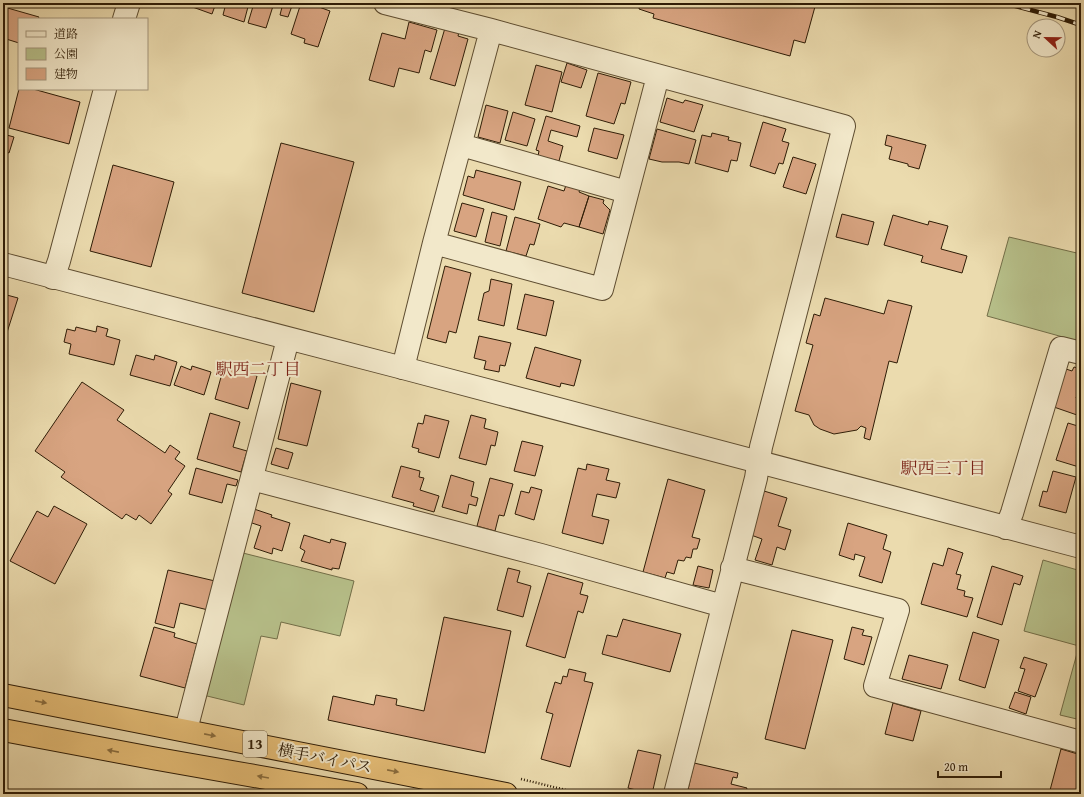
<svg xmlns="http://www.w3.org/2000/svg" width="1084" height="797" viewBox="0 0 1084 797" font-family="'Gentium Book Plus','Noto Serif JP',serif">
	<style>
		.green { fill: #b7c08a; stroke: #726e48 }
		.building { fill: #d8a481; stroke: #2e1c06 }
		.lines { fill: none; stroke-linecap: round; stroke-linejoin: round }
		.minor-casing { stroke: #5d4c30; stroke-width: 24 }
		.tertiary-casing { stroke: #5d4c30; stroke-width: 24 }
		.trunk-casing { stroke: #2e1c06; stroke-width: 24 }
		.path { stroke: #2e1c06; stroke-width: 2.5; stroke-dasharray: 1 2; stroke-linecap: butt }
		.minor { stroke: #f2e8ca; stroke-width: 22 }
		.tertiary { stroke: #f2e8ca; stroke-width: 22 }
		.trunk { stroke: #e6be77; stroke-width: 22 }
		.rail-casing { stroke: #2e1c06; stroke-width: 4.5 }
		.rail { stroke: #f2e8ca; stroke-width: 3; stroke-dasharray: 9; stroke-linecap: butt }
		.oneway { fill: #8a6d3e }
		.labels { text-anchor: middle; stroke-width: 4; stroke-linejoin: round; paint-order: stroke }
		.shield { fill: #f2e8ca; stroke: #695941; stroke-width: 1 }
		.shield-label { font-size: 15px; font-weight: bold; fill: #2e1c06 }
		.street-label { font-size: 16px; fill: #2e1c06; stroke: #f2e8ca }
		.neighbourhood-label { font-size: 17px; fill: #7a1f14; stroke: #f2e8ca }
	</style>
	<rect width="100%" height="100%" fill="#ebdbae"/>
	<filter id="stains"><feTurbulence type="fractalNoise" baseFrequency=".005" numOctaves="4"/><feColorMatrix values="0 0 0 0 .2 0 0 0 0 .09 0 0 0 0 .02 0 0 0 .5 -.17"/></filter>
	<radialGradient id="worn" r=".72"><stop offset=".6" stop-color="#630" stop-opacity="0"/><stop offset="1" stop-color="#630" stop-opacity=".3"/></radialGradient>
	<!-- green -->
	<path class="green" d="M1009 237 1081 254V342L987 316Z
		M239 552 354 581 340 636 281 622 277 639 261 636 244 705 203 695Z
		M1043 560 1081 571V720L1060 715 1079 646 1024 631Z"/>
	<!-- building -->
	<path class="building" d="M188 3H216L212 14 187 5Z
		M226 3H249L244 22 223 15Z
		M254 3H274L266 28 248 23Z
		M283 3H293L288 17 280 15Z
		M301 3H320L319 7 330 11 318 47 304 43 305 39 291 34Z
		M640 3H650L658 5 659 3H816L805 43 794 40 790 56 653 18 654 14 639 9Z
		M4 7 39 17 38 19H19V43L3 38Z
		M409 22 437 30 431 52 425 50 419 73 399 68 394 87 369 80 382 33 405 39Z
		M445 28 459 32 458 36 468 39 455 86 430 79Z
		M567 63 587 70 581 88 561 82Z
		M536 65 562 72 552 112 525 105Z
		M598 73 631 82 625 104 621 103 614 124 586 116Z
		M19 89H33L80 102 69 144 9 128Z
		M667 98 683 103 685 100 703 105 694 132 660 122Z
		M486 105 508 111 500 143 478 137Z
		M513 112 535 119 527 146 505 140Z
		M546 116 580 126 577 137 551 130 548 141 563 146 559 161 538 156 539 151 536 150Z
		M763 122 786 129 782 141 789 143 783 164 779 163 775 174 750 166Z
		M594 128 624 135 617 159 588 151Z
		M657 129 696 140 689 164 679 162H662L649 159Z
		M712 133 729 137 728 140 741 143 737 161 731 160 728 172 695 163 702 135 711 137Z
		M3 134 14 137 9 153 4 151 3 155Z
		M887 135 926 145 919 169 908 166V164L889 159 892 147 885 145Z
		M281 143 354 162 314 312 242 293Z
		M793 157 816 164 806 194 783 187Z
		M113 165 174 182 151 267 90 251Z
		M476 170 521 182 514 210 463 195 468 176 474 178Z
		M566 185 580 189 579 192 589 196 579 227 564 223 561 227 538 219 548 186 564 191Z
		M589 196 604 200 603 203 610 210 603 234 579 227Z
		M462 203 484 209 476 237 454 231Z
		M492 212 507 216 500 246 485 242Z
		M842 214 874 222 868 245 836 237Z
		M893 215 928 225 929 221 948 226 941 249 967 256 962 273 921 262 923 256 884 245Z
		M515 217 540 224 534 245 530 244 526 256 506 251Z
		M445 266 471 273 456 333 449 331 446 343 427 338Z
		M491 279 512 284 504 326 478 320 484 293 489 291Z
		M3 294 18 298 3 345Z
		M525 294 554 301 546 336 517 329Z
		M825 298 884 314 888 300 912 306 897 363 889 361 870 440 864 438 866 428 861 426 857 430 834 434 820 429 814 425 809 415 795 411 813 345 806 343 814 314 820 316Z
		M97 326 108 329 106 336 120 340 114 365 69 354 71 344 64 342 67 329 75 331 76 327 96 332Z
		M479 336 511 343 505 366 500 365 499 372 484 369 486 361 474 358Z
		M535 347 581 360 574 386 561 383 560 387 526 378Z
		M136 355 154 360 155 355 177 362 170 386 130 375Z
		M181 366 191 370 192 366 211 372 204 395 174 385Z
		M224 366 257 376 248 409 215 399Z
		M1074 367 1081 369V383L1076 398 1081 399V402L1077 415 1051 406 1066 369 1072 371Z
		M82 382 124 410 117 420 165 453 170 445 180 452 175 459 185 466 168 491 172 494 151 524 139 515 136 520 126 514 122 519 61 477 65 472 35 451Z
		M291 383 321 391 307 446 278 439Z
		M210 413 240 422 233 447 247 451 241 472 197 459Z
		M425 415 449 421 439 458 418 452 419 449 412 447 418 423 423 424Z
		M471 415 486 419 484 428 498 432 495 446 491 445 486 465 459 458Z
		M1068 423 1081 427V462L1079 467 1056 460Z
		M522 441 543 446 535 476 514 471Z
		M276 448 293 453 288 469 271 464Z
		M587 464 609 469 606 480 620 483 616 498 597 494 592 516 609 520 603 544 562 533 578 468 586 470Z
		M401 466 420 471 419 477 424 478 420 490 439 496 434 512 413 506 414 503 392 497Z
		M196 468 238 480 236 486 227 484 222 503 189 494Z
		M1053 471 1076 477 1066 513 1039 506 1043 491 1047 492Z
		M451 475 474 482 471 496 478 498 476 506 469 504 467 514 442 507Z
		M490 478 513 484 504 516 499 515 495 531 477 526Z
		M668 479 705 490 692 537 700 539 697 549H693L691 558 686 557 684 561 678 560 674 574 667 572 665 578 643 572Z
		M531 487 542 490 534 520 515 514 521 491 529 493Z
		M764 491 787 498 778 526 791 530 785 550 777 547 772 565 755 560 762 539 751 535Z
		M54 506 87 524 55 584 10 561 37 511 48 517Z
		M254 509 272 515 271 517 290 523 282 551 273 548 272 554 254 548 261 526 249 522Z
		M848 523 887 535 883 549 891 552 882 583 859 576 865 557 855 554 854 560 839 555Z
		M304 535 330 543 331 539 346 543 339 569 332 568V570L301 561 305 551 300 548Z
		M948 548 963 553 956 574 961 575 957 589 965 591 964 596 973 598 967 617 921 604 933 563 943 566Z
		M698 566 713 570 709 588 693 585Z
		M992 566 1023 576 1020 585 1014 583 1002 625 977 617Z
		M508 568 520 571 517 582 531 586 523 617 497 610Z
		M168 570 215 581 208 610 180 603 174 628 155 623Z
		M548 573 583 583 580 594 588 596 583 613 578 611 565 658 526 646Z
		M444 617 511 631 485 753 328 720 333 696 374 705 376 695 397 699 396 705 424 711Z
		M623 619 681 634 670 672 602 654 607 635 617 637Z
		M154 627 175 633 174 637 197 644 185 688 140 676Z
		M852 627 864 630 862 635 872 637 864 665 844 659Z
		M792 630 833 640 805 749 765 739Z
		M973 632 999 640 985 688 959 680Z
		M909 655 948 665 941 689 902 679Z
		M1024 657 1047 664 1035 697 1018 691 1025 669 1020 668Z
		M569 669 586 673 584 681 593 683 570 767 541 759 553 714 546 712 555 682 561 684 563 676 567 677Z
		M1015 692 1031 697 1026 714 1009 708Z
		M893 703 921 711 913 741 885 734Z
		M1061 749 1081 755V794H1049Z
		M638 750 661 755 652 794 628 788Z
		M694 763 738 773 737 778 733 777 731 784 747 788 745 794H687Z"/>
	<g class="lines">
		<!-- minor casing -->
		<g class="minor-casing">
			<path id="minor" d="M385 3 491 30 844 126 761 447 756 478 675 794
				M124 19 129 3
				M461 145 627 192
				M434 243 602 289 658 76
				M53 278 59 261 105 89
				M403 368 434 243 491 30
				M252 479 541 555 723 606
				M1006 528 1012 513 1061 348 1081 353
				M732 568 898 610 875 686 1081 742
				M186 730 288 339"/>
		</g>
		<!-- tertiary casing -->
		<g class="tertiary-casing">
			<path id="tertiary" d="M3 264 403 368 1081 547"/>
		</g>
		<!-- trunk casing -->
		<g class="trunk-casing">
			<path id="trunk" d="M3 695 506 794
				M3 730 152 758 357 794"/>
		</g>
		<!-- path -->
		<path class="path" d="M521 779 582 794"/>
		<!-- minor -->
		<use href="#minor" class="minor"/>
		<!-- tertiary -->
		<use href="#tertiary" class="tertiary"/>
		<!-- trunk -->
		<use href="#trunk" class="trunk"/>
		<!-- rail casing -->
		<g class="rail-casing">
			<path id="rail" d="M1004 3 1057 17 1081 25
				M1071 3 1081 5"/>
		</g>
		<!-- rail -->
		<use href="#rail" class="rail"/>
	</g>
	<!-- one-way arrows -->
	<defs><path id="oneway-solid" d="M-6-.8H1V-3.2L6.5 0L1 3.2V.8H-6Z"/></defs>
	<g class="oneway">
		<use href="#oneway-solid" transform="translate(41 702) rotate(11)"/>
		<use href="#oneway-solid" transform="translate(210 735) rotate(11)"/>
		<use href="#oneway-solid" transform="translate(113 751) rotate(-169)"/>
		<use href="#oneway-solid" transform="translate(393 771) rotate(11)"/>
		<use href="#oneway-solid" transform="translate(263 777) rotate(-170)"/>
	</g>
	<g class="labels">
		<!-- shield labels -->
		<rect class="shield" x="243" y="731" width="24" height="26" rx="3"/>
		<g class="shield-label">
			<text x="255" y="749">13</text>
		</g>
		<!-- street labels -->
		<g class="street-label">
			<text transform="translate(325 758) rotate(11)" y="6">横手バイパス</text>
		</g>
		<!-- neighbourhood labels -->
		<g class="neighbourhood-label">
			<text x="258" y="375">駅西二丁目</text>
			<text x="943" y="474">駅西三丁目</text>
		</g>
	</g>
	<!-- margin -->
	<rect width="1084" height="797" fill="none" stroke="#ebdbae" stroke-width="16"/>
	<rect x="4" y="4" width="1076" height="789" fill="none" stroke="#2e1c06" stroke-width="2"/>
	<rect x="8" y="8" width="1068" height="781" fill="none" stroke="#2e1c06"/>
	<!-- legend -->
	<rect x="18" y="18" width="130" height="72" fill="#f2e8ca" stroke="#a4967c"/>
	<rect x="26" y="31" width="20" height="6" fill="#f2e8ca" stroke="#a4967c"/>
	<text x="54" y="38" font-size="12" fill="#2e1c06">道路</text>
	<rect x="26" y="48" width="20" height="12" fill="#b7c08a" stroke="#a4967c"/>
	<text x="54" y="58" font-size="12" fill="#2e1c06">公園</text>
	<rect x="26" y="68" width="20" height="12" fill="#d8a481" stroke="#a4967c"/>
	<text x="54" y="78" font-size="12" fill="#2e1c06">建物</text>
	<!-- north arrow -->
	<g transform="translate(1046 38) rotate(292)"><circle r="19" fill="#f2e8ca" stroke="#a4967c"/>
	<path d="M0-3L7 15L0 10L-7 15Z" fill="#8f2418"/>
	<text y="-6" font-size="11" font-weight="bold" text-anchor="middle" fill="#2e1c06">N</text>
	</g>
	<!-- scale -->
	<path d="M938 771v6h63v-6" fill="none" stroke="#2e1c06" stroke-width="2"/>
	<text x="944" y="771" font-size="12" fill="#2e1c06" stroke="#f2e8ca" stroke-width="3" paint-order="stroke">20 m</text>
	<rect width="100%" height="100%" filter="url(#stains)"/>
	<rect width="100%" height="100%" fill="url(#worn)"/>
</svg>
